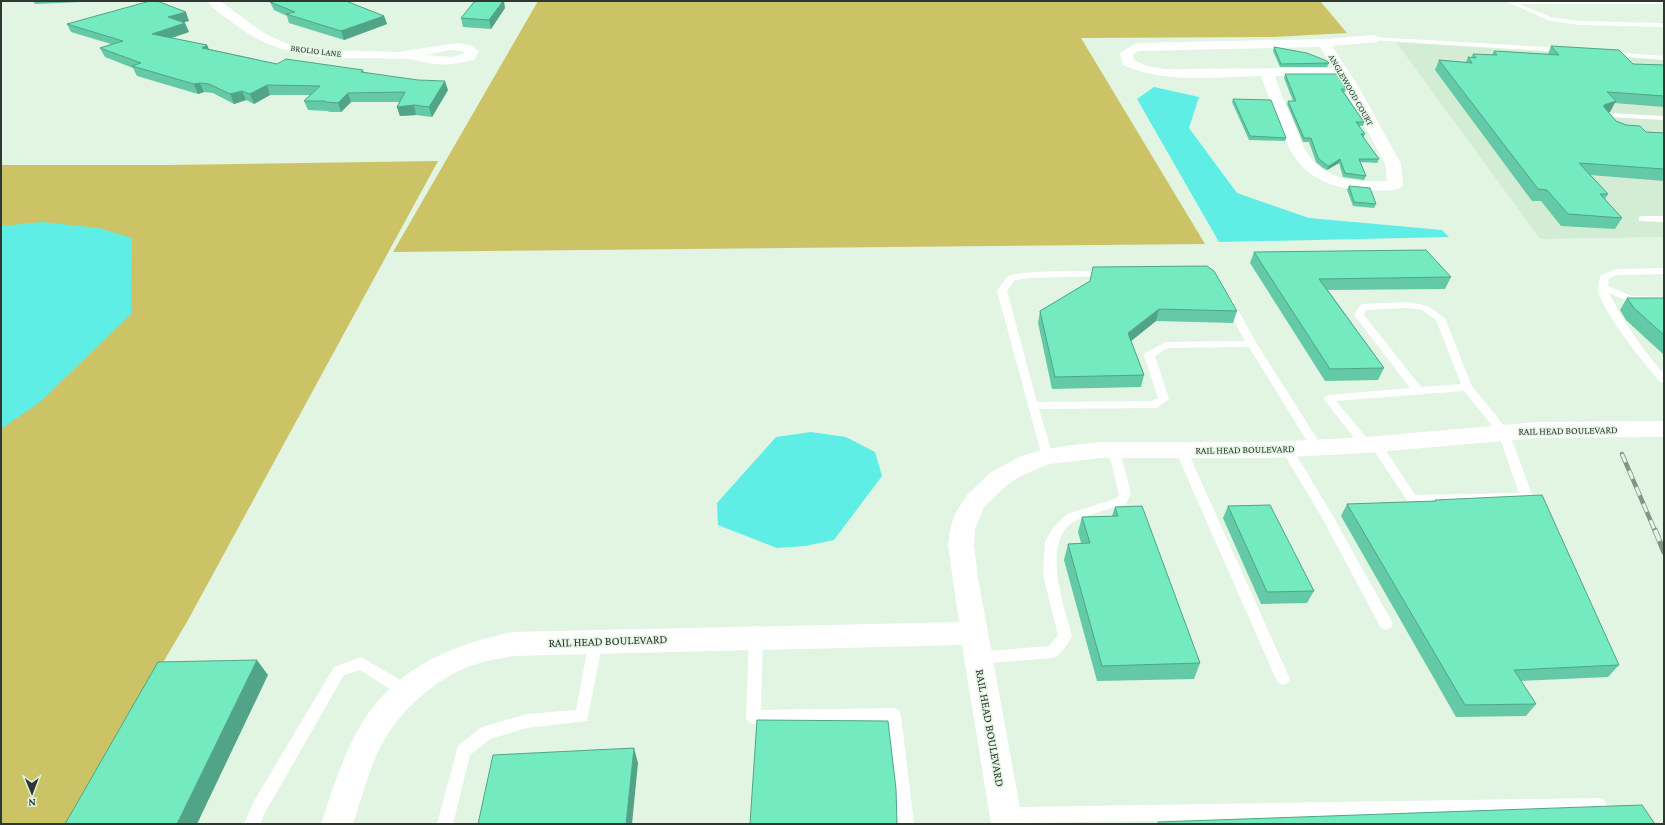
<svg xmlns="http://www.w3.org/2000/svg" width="1665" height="825" viewBox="0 0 1665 825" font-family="'Crimson Pro',serif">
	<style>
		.built { fill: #d3edd4 }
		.green { fill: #ccc367 }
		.water { fill: #5eeee6 }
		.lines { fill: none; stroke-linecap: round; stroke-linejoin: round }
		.service { fill: #fff; fill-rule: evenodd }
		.minor { fill: #fff; fill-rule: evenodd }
		.rail-far1-casing { stroke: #869487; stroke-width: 4.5 }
		.rail-casing { stroke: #869487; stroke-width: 5.5 }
		.rail-far1 { stroke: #e1f5e2; stroke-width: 3; stroke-dasharray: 9; stroke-linecap: butt }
		.rail { stroke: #e1f5e2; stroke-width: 4; stroke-dasharray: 12; stroke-linecap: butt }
		.wall { fill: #64c9a6 }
		.shaded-wall { fill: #51a487 }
		.building { fill: #74eac1; stroke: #51a487 }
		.labels { text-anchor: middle; stroke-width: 3; stroke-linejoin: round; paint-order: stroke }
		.far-street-label { font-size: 9px; fill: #303730; stroke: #e1f5e2 }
		.street-label { font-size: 10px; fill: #303730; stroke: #e1f5e2 }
		.near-street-label { font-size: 12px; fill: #303730; stroke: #e1f5e2 }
	</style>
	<rect width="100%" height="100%" fill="#e1f5e2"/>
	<!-- built -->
	<path class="built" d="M1396 42 1664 60V237L1540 239Z"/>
	<!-- green -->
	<path class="green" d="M538 1H1320L1347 33 1274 37 1081 38 1205 244 393 252Z
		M438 161 188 620 68 824H1V165H168Z"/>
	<!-- water -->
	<path class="water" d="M1154 87 1199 97 1189 128 1237 193 1309 218 1442 230 1449 237 1219 242 1137 99Z
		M43 222 99 228 132 238 131 314 40 402 1 429V226Z
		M811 432 846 437 875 452 882 476 834 540 805 546 777 548 718 525 717 503 776 437Z"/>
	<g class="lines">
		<!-- service -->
		<path class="service" d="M1505 1H1664V4H1519L1551 17 1579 21 1664 23V27L1579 25 1550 21Z
			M1373 37 1564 48 1567 50 1564 52 1371 40 1370 39Z
			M1609 52 1664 56V60L1607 55V53Z
			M1608 113 1664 116V120L1609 117 1607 118 1610 121 1609 123H1603L1599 117Z
			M1642 216H1664V222L1639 221V217Z
			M1664 268V274L1618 275 1609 278 1608 286 1632 296 1664 297V303L1630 302 1609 293C1624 322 1642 349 1664 374V383L1660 382C1646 366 1601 310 1598 290 1598 286 1599 279 1601 275L1617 269Z
			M1106 271 1111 274 1109 276 1031 278 1015 280 1007 291 1037 402 1151 401 1158 398 1144 355 1145 353 1166 342 1245 341 1223 301 1228 298 1233 301 1257 344 1321 445 1323 448 1321 451H1313L1249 347 1168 348 1155 356 1169 399 1157 408 1039 409 1053 457 1047 461 1043 460 997 291C1000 287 1004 279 1009 276 1019 270 1090 271 1106 271Z
			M1408 302 1428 306 1445 318 1472 386 1509 432 1533 497 1531 500 1408 502 1371 446 1366 449 1362 448 1323 398 1328 395 1410 388 1354 315 1360 305 1363 304ZM1408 308 1422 310 1436 320 1461 384 1421 387 1364 315 1366 310ZM1464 391 1498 433 1519 493 1415 495 1380 441 1376 440 1371 443 1336 401Z
			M1287 445 1291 446 1330 511 1391 620 1393 624 1391 628 1386 630 1381 628 1321 516 1281 449Z
			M1114 446 1120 450 1131 494 1126 504C1110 509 1092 513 1077 520 1039 538 1064 606 1072 636 1068 644 1061 655 1053 658L978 664 973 662 971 658 973 654 978 652 1049 646 1058 635 1043 575 1045 542 1052 529 1067 514 1117 498 1119 494 1108 450Z
			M1181 446 1187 450 1290 679 1288 683 1283 685 1278 683 1276 679 1175 450Z
			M756 631 761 633 763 637 761 710 894 708 899 710 901 715 914 824H898L887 722 753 724 748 722 746 717 749 637 751 633Z
			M596 635 601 637 603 641 587 721 527 728 490 739 470 755 453 824H437L458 746 480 728 485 726 527 714 576 710 589 641 591 637Z
			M361 657 412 687 414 692 412 697 407 698 402 697 360 670 344 675 266 811 260 824H244L254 801 334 667Z
			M1599 798 1605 801 1607 806 1605 811 1599 814 1008 823 1002 821 1000 815 1002 809 1008 807Z"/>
		<!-- minor -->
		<path class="minor" d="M207 1H220L264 33 285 43 299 47 333 50 397 52 458 43 470 45 479 51 474 60C458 64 444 66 428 63 422 62 414 59 408 59 342 57 289 66 233 23 224 16 213 10 207 1ZM450 50 466 52 453 57 426 55Z
			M1373 35 1377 36 1379 39 1377 42 1332 46 1360 89 1401 164 1403 185 1401 188 1395 190C1356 192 1314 190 1292 153 1287 146 1285 136 1282 128 1275 111 1267 94 1261 76 1216 77 1165 84 1123 65L1120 53 1136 43 1324 39ZM1320 47 1333 68 1164 69 1147 66 1134 60 1133 54 1139 51ZM1275 76H1338L1385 164 1387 181C1357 183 1324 180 1307 153 1301 144 1299 134 1295 125 1288 109 1280 93 1275 76Z
			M1664 421V437L1536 438 1366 453 1269 458H1102L1049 464 1021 476 1007 485 984 507 975 529 974 545 978 578 1023 824H991L962 645 512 656C498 659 484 661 470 666 431 681 394 716 377 754 367 776 361 801 353 824H321C331 794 340 764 355 735 388 672 445 646 512 632L959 622 948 545 950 529 955 514 967 495 990 473 1019 457 1042 450 1072 445 1102 442H1269L1366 437 1536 422Z"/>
		<!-- rail-far1 casing -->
		<g class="rail-far1-casing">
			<path id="rail-far1" d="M1622 454 1655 531"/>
		</g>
		<!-- rail casing -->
		<g class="rail-casing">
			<path id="rail" d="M1655 530 1664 552"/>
		</g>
		<!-- rail-far1 -->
		<use href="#rail-far1" class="rail-far1"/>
		<!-- rail -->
		<use href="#rail" class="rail"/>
	</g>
	<!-- wall -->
	<path class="wall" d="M33 1H82L81 2 35 4Z
		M270 2 384 16 387 24 344 40 289 23 287 16 274 10Z
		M505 8 491 29 463 27 461 18Z
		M189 21 183 22 189 32 171 38 207 45 209 49 277 64 363 70 364 72 448 90 432 117 416 115 400 116 397 107 399 102H351L341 112H329L328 111 308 110 304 101 310 95H270L254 104 246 100 234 104 213 93 204 92 198 94 137 76 133 68 105 57 100 48 111 44 71 32 67 24Z
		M1551 46 1633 64 1664 65V107L1614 103 1610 112H1608L1616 121 1646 132 1664 133V181L1590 175 1608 194 1605 199 1622 218 1615 229 1561 226 1541 201H1532L1435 70 1439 60 1466 62 1468 57 1471 58 1473 54 1492 55 1494 51 1548 54Z
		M1274 47 1329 63 1327 67H1280L1273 51Z
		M1285 74 1346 89 1345 92H1344L1364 122 1363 126H1359L1365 134 1363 138 1379 159 1377 163 1360 162 1366 176 1364 180 1343 177 1339 163 1327 170 1323 168 1316 162 1309 142H1303L1287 104 1288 101H1293L1284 78Z
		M1233 99 1286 138 1285 141 1249 140 1232 102Z
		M1349 186 1376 204 1374 208 1353 206 1347 190Z
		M1254 252 1451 277 1445 289 1328 290 1384 368 1378 380 1325 381 1250 263Z
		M1090 281 1237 311 1233 323 1156 321 1131 341 1144 375 1141 387 1052 389 1038 323 1040 311Z
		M1627 298H1664V355L1626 320 1620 310Z
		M1435 500 1619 665 1608 677 1521 681 1536 704 1526 716 1456 717 1341 516 1347 504 1434 501Z
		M1228 506 1314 591 1307 603 1261 604 1223 518Z
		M1115 507 1200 663 1194 679 1097 681 1064 560 1068 544 1081 543 1078 532 1082 517 1112 516Z"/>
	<!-- shaded-wall -->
	<path class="shaded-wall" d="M503 1H504L505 8 491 29 489 20Z
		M186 12 189 21 172 25 168 17Z
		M384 16 387 24 344 40 341 31Z
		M185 23 189 32 156 43 152 34Z
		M207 45 211 55 202 48Z
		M445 81 448 90 432 117 429 107Z
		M200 83 204 92 198 94 194 84Z
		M267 85 270 95 254 104 250 94Z
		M242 91 246 100 234 104 230 94Z
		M348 93 351 102 341 112 338 103Z
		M1616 101 1610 112 1598 116 1604 105Z
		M414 105 416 115 400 116 397 107Z
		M1340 159 1339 163 1327 170 1329 166Z
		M1159 309 1156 321 1126 345 1128 333Z
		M257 660 268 675 197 824H177Z
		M634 748 638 763 632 824H626Z"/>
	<!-- building -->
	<path class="building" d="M150 1H157L186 12 168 17 185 23 152 34 207 45 202 48 277 64 286 59 363 70 361 72 418 80 445 81 429 107 414 105 397 107 405 92 348 93 338 103 326 102 325 101H304L320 86 267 85 250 94 242 91 230 94 209 84 200 83 194 84 132 66 141 63 100 48 123 41 67 24Z
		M273 1H346L384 16 341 31 286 14 295 12 270 2Z
		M478 1H503L489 20 461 18 474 2Z
		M1551 46 1619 50 1633 64 1664 65V96L1607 92 1616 101 1604 105V107L1616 121 1626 125 1640 126 1646 132 1664 133V169L1579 163 1608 194H1600L1622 218 1568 214 1547 190 1538 189 1439 60 1472 63 1468 57 1476 58 1473 54 1497 55 1494 51 1559 55Z
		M1274 47 1307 53 1327 61 1329 63 1281 64Z
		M1285 74H1337L1343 83 1346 89H1341L1364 122H1356L1365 134H1361L1379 159H1359L1366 176 1345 173 1340 159 1329 166 1325 164 1318 158 1311 138H1304L1288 101H1296Z
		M1233 99 1271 100 1286 138 1250 136Z
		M1349 186 1370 188 1376 204 1354 202Z
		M1426 250 1451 277 1319 279 1384 368 1330 369 1254 252Z
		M1207 266 1214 271 1237 311 1159 309 1128 333 1144 375 1055 377 1040 311 1090 281 1093 267Z
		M1627 298H1664V335L1634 308Z
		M1542 495 1619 665 1514 670 1536 704 1465 705 1347 504 1436 501 1435 500Z
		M1270 505 1314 591 1267 592 1228 506Z
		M1142 506 1200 663 1102 666 1068 544 1090 543 1082 517 1118 516 1115 507Z
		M257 660 177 824H65L158 662Z
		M757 720 888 721 896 789 897 824H750Z
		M634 748 626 824H478L493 755Z
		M1642 805 1655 824H1158V822Z"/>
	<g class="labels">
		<!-- far-street labels -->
		<g class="far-street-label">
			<text transform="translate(316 51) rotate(7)" y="3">BROLIO LANE</text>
			<text transform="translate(1351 90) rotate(60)" y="3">ANGLEWOOD COURT</text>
		</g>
		<!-- street labels -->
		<g class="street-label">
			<text transform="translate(1568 430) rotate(-1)" y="4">RAIL HEAD BOULEVARD</text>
			<text transform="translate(1245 449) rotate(-1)" y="4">RAIL HEAD BOULEVARD</text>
		</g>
		<!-- near-street labels -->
		<g class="near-street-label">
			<text transform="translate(608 641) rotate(-2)" y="4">RAIL HEAD BOULEVARD</text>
			<text transform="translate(990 728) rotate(80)" y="4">RAIL HEAD BOULEVARD</text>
		</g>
	</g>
	<!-- border -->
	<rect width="1665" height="825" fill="none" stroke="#303730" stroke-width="4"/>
	<!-- north arrow -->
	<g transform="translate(32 793) rotate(179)" stroke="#e1f5e2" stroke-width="3" paint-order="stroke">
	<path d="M0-3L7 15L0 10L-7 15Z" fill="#303730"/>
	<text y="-6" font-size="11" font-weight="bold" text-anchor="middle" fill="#303730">N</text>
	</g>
</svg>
